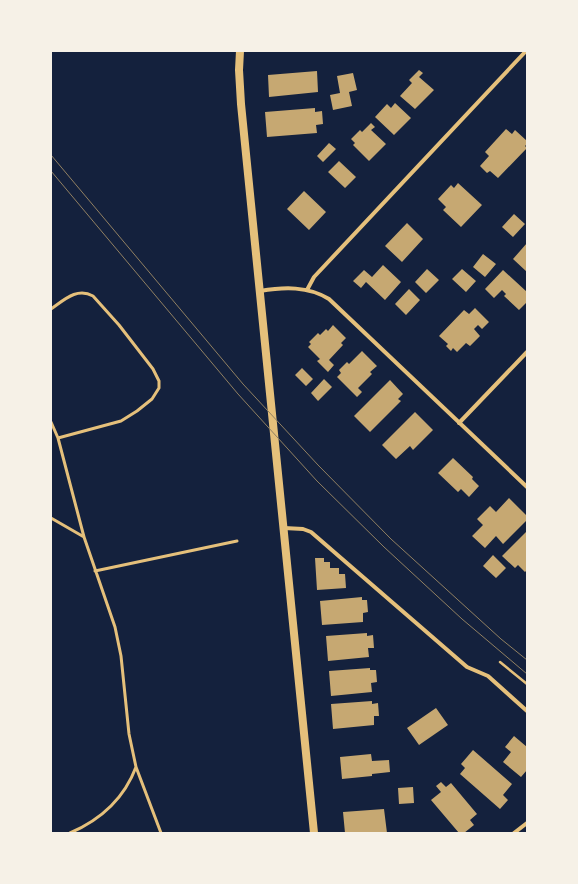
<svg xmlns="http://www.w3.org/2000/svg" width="578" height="884" viewBox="0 0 578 884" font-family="'DM Sans',sans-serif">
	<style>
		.building { fill: #c6a872 }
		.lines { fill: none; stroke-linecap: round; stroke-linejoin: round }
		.path { stroke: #e5c07b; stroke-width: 2.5 }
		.service { stroke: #e5c07b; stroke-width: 3 }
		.minor { stroke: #e5c07b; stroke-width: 4 }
		.secondary { stroke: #e5c07b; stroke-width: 8 }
		.tram { stroke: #918062; stroke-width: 1 }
	</style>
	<rect width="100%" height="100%" fill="#14213d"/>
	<!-- building -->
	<path class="building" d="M419 70 423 73 419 77 434 90 415 109 400 96 412 83 409 80Z
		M317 71 318 92 269 97 268 75Z
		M353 73 357 90 349 92 352 106 333 110 330 95 340 93 337 76Z
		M395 103 411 118 394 135 375 117 387 104 391 108Z
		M315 108V112L322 111 323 124 316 125 317 133 267 137 265 112Z
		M371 123 375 127 371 130 386 144 369 161 353 145 355 143 351 139 360 130 362 132Z
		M506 129 512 134 515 130 527 141V144L525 146 527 148 498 178 490 171 487 173 480 166 489 156 485 152Z
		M329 143 336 149 323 162 317 156Z
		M339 161 356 177 345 188 328 172Z
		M458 183 482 205 461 227 443 210 446 207 438 199 451 185 454 188Z
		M304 191 326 212 309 230 287 209Z
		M514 214 525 224 513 237 502 227Z
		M407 223 423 239 402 262 385 246Z
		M527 243V272L513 259Z
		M483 254 496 264 485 277 473 267Z
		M383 265 401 282 385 300 366 282 361 288 353 281 364 270 372 277Z
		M427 269 439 280 426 293 415 282Z
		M462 269 476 281 466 292 452 279Z
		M503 270 527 292V302L519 310 504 296 506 294 502 290 494 298 485 289Z
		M409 289 420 300 406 315 395 304Z
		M475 308 489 322 482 329 478 325 474 329 480 336 470 346 466 343 457 352 453 348 451 351 446 346 448 344 439 336 464 310 469 314Z
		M333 325 346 338 341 343 343 345 329 360 334 365 328 372 317 361 320 359 308 347 311 344 309 342 318 333 320 335 326 329 328 331Z
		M362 351 377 366 370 372 372 374 358 388 362 392 357 397 337 377 341 373 339 370 347 362 349 364Z
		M302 368 313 379 306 386 295 375Z
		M324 379 332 387 318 401 311 393Z
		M390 380 403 394 398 399 401 401 370 432 354 416Z
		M415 412 433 430 413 450 410 446 396 459 382 445Z
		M453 458 473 477 472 479 479 486 469 497 461 489 458 492 438 473Z
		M509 498 527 516V520L503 544 496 536 485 548 472 536 483 525 477 519 490 506 496 512Z
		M527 531V570L525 572 518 565 515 568 502 556Z
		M493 555 506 568 496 578 483 566Z
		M315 558H324V562H330V568H339V574H345L346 588 317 590Z
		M362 597V600H367L368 612 363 613V622L322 625 320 601Z
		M367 633V636L373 635 374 648H368L369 657 328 661 326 636Z
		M370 668V670H376L377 682 371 683 372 692 331 696 329 671Z
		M372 701V704L378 703 379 716H374V725L333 729 331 704Z
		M436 708 448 725 419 745 407 728Z
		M514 736 527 747V770L521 777 503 762 511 752 505 747Z
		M473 750 512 784 503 795 508 800 500 809 460 774 465 768 461 764Z
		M371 754 372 761 389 760 390 772 372 774V776L342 779 340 757Z
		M441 782 446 787 451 783 477 814 470 820 474 825 464 833H459L431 800 441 792 436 786Z
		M413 787 414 803 399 804 398 788Z
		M384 809 387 833H345L343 812Z"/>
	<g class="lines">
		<!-- path -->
		<path class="path" d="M500 662 527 684"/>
		<!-- service -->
		<path class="service" d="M51 309C64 300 77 287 93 296L119 325 153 369 159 381V388L152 399 137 411 121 421 58 438
			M51 422 58 438 84 537 115 627 121 656 129 734 136 767 161 833
			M51 518 84 537
			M95 571 237 541
			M70 833C100 820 124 799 136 767"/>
		<!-- minor -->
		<path class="minor" d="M307 290 314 277 526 51
			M260 291C284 287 308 286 329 299L527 487
			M459 423 527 352
			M284 528 303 529 311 532 467 667 488 676 527 711
			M514 833 527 823"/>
		<!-- secondary -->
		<path class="secondary" d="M240 51 239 70 241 104 314 833"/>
		<!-- tram -->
		<path class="tram" d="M51 155 243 384 318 465 391 539 501 639 527 660
			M51 171 238 394 317 481 384 547 462 619 527 674"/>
	</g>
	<!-- border -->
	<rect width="578" height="884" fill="none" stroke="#f6f1e7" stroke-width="104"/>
</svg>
